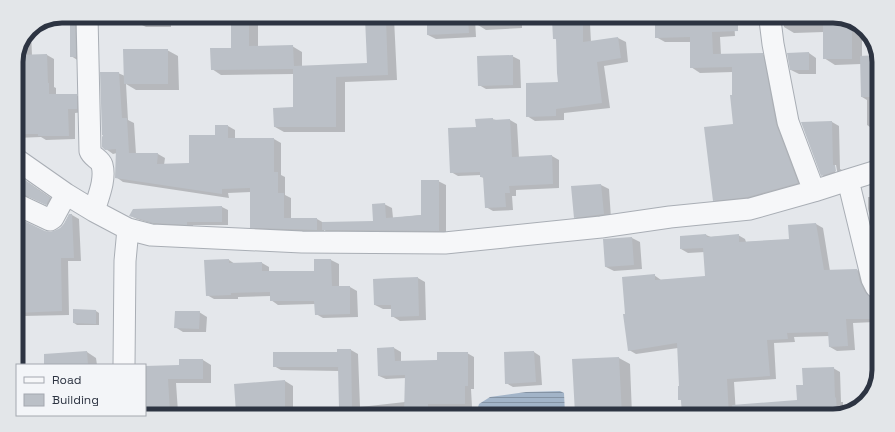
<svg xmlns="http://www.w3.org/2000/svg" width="895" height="432" viewBox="0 0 895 432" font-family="'Space Grotesk',sans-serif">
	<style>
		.water { fill: url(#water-rules) }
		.shadow { fill: #0003; fill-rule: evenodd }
		.building { fill: #bbc0c7 }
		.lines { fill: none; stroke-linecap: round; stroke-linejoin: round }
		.minor-casing { stroke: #a9aeb5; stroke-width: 23 }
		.minor { stroke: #f6f7f9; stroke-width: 21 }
		.rim { fill: none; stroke: #2d3442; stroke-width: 5 }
	</style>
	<defs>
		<pattern id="water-rules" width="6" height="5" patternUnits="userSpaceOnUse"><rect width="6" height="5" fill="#a2b4c8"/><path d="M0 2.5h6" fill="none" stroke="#8493a4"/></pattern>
	</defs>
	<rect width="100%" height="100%" fill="#e4e7eb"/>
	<!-- water -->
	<path class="water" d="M560 391 564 393 565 414H476L479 404 490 397 526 392Z"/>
	<!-- shadow -->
	<path class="shadow" d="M71 16H84L79 61 71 56Z
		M138 16 171 17V27H146L138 23Z
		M230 17H294V20L258 21V47L292 46 302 52V67L368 64 366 18H394L397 80 345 82V132H284L275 127 294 108V74L221 75 212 69 232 48V23L230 22Z
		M428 18H474L475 19 476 37 436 39 428 35Z
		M478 18 522 19V28L486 30 478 25Z
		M560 19H584V20L590 24 591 42 618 38 626 42 628 62 604 66 610 108 564 113V120L535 121 527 116 559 83 557 40 554 38Z
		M656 19 734 20 735 36 720 37 721 55 762 54 771 59 806 188 722 205 714 200 734 125 733 72 700 73 691 67V42H665L656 37Z
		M783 20 853 21 855 22V31L862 35V56L879 59 878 154 871 150 870 127 867 125V100L862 97 861 64 835 65 824 58V32L794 33 784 27Z
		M30 29H31L32 56 47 55 54 59V87L56 88V95H76L83 99 84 112 75 113V139L46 140 41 137 16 138V59Z
		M167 50 178 56 179 90H136L126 84 128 120 134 123 136 154H158L165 158 164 165 190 164 216 136 228 126 235 130V139H274L281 143V175L285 177V195L291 198V219H317L324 223 374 222 384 204 392 208 393 218 422 215 438 181 446 185V235L331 234 324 230V234L258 231 251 227V192L228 193 229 198 123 182 116 177 117 153 113 154 106 149 118 73 125 76Z
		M809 53 816 58V74H799L791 70Z
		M512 56 520 60 521 88 486 89 479 85Z
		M492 119 496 120H510L517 124 519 158 552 156 559 160V188L516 190V196H512L513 210 493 211 486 207 484 178 481 177V175L458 176 451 172 477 128Z
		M832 122 839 126 840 169 842 170 843 175 830 180 822 175ZM834 165H836L838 176H836Z
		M16 174 57 202 54 208 29 197 22 196 16 198Z
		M601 185 609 189 611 218 582 221 575 217 573 187Z
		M868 197H877L876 242 875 236 874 221 871 220 868 209Z
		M222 207 228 210V225H193V228L160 226 137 219 131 216Z
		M69 215H72L79 219 81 261H68L69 315 23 316 17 312 16 308V218L45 232 51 233 60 229 64 224Z
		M816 224 823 228 830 271 857 270 864 274 867 287 872 298 876 300 875 322 853 323 855 350 837 351 830 347V336L794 337 795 342 774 343 776 379 734 382 736 415H683L680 387 678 348 636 354 629 350 626 315 654 275 661 280 706 277 705 252 688 253 681 249 706 235 711 237 738 235 745 239 746 242 790 240Z
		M632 238 640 242 642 269 614 271 606 267 604 240Z
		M229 260 235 264 262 263 269 267V272H315L331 260 339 264V287H350L357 291 358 317 323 318 316 314 315 304 278 305 271 300V296L238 297V299H214L207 295Z
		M418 278 425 282 426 320 400 321 392 316V309H383L375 305Z
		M96 311 99 313V325H77L74 323Z
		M199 312 207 317 206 332H183L175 327Z
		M394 348 401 352V362L438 361 467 353 474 357V389H471L472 407 434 408V414L355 413V412H347L340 407 339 371 281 370 274 366 338 353 351 350 358 354 360 407 405 402 406 378 386 379 379 376 378 349Z
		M87 352 96 358 97 365H59V354Z
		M534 352 540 356 542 385 513 387 506 383Z
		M619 358 630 364 632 415 576 414 573 360Z
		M203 360 211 365V383H176L178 412H145V367L180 366Z
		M833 368 840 372 841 402H843V413L834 416 742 415 741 405 798 401 804 385Z
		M285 381 293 386V413H237Z"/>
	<!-- building -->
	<path class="building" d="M70 16H75L76 57H70Z
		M231 17H249V46L293 45 294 66 367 63 365 18H386L388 75 336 77V127H274L273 108 293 107V69L211 70 210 48H231Z
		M427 18H468L469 33 427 35Z
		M552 19H583V42L618 37 621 58 597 62 602 103 556 109V116L526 117V83L558 82 557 73 556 39H553Z
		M655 19 738 20V31L712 32 713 54 763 53 776 124 798 183 748 197 713 201 704 127 733 124 730 95H732V67L690 68V37L655 38Z
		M823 20 845 21V28H852V59H823Z
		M123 49H168V84H124Z
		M809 52V70H790L787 53Z
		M47 54 48 83H49V94H77V109H68L69 136H38V134H16V59L18 55Z
		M513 55V85L478 86 477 56Z
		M878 55 879 59 878 97H861L860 56Z
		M100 72H119L122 118H127L129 153H158L157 164 189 163V135H215V125H228V138H274V172H278V193H284V218H317V230L250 228V188L222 189V194L115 178 116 149 105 150 102 147V137L103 135H102Z
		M493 118V120L510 119 512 157 552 155 553 184 509 186 510 193H505L506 207 485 208 483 177H480V172L450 173 448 128 476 127 475 119Z
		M832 121 833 165H835L836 171 821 176 801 122Z
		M16 174 50 198 46 205 21 193 16 192Z
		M421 180H439V231L322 230V222L373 221 372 204 385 203 386 218 421 215Z
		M601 184 604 214 574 218 571 186Z
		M222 206V222H187V225L153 223 129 216 133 209Z
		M69 214H72L74 258H61L62 311 16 313V283H19V245L16 244V217L45 231 50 232 56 230 60 228 64 224Z
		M816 223 824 270 857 269 860 282 865 292 870 297 876 299 875 319H846L848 346 829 347 828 332 787 333 788 339 767 340 770 376 727 379 729 415H682L681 400H678V386H679L677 343 628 351 623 314H625L622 277 655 274V280L705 276 703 248 680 249V236L706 234 707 237 739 234V242L789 239 788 225Z
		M632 237 634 265 605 267 603 239Z
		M229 259V263L262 262V271H314V259H331L332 286H350V314L315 315 314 301H270V292L231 293V295L206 296 204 260Z
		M418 277 419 316 391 317V305H374L373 279 391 278Z
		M73 309 96 310V324L73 323Z
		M175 311H200L199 329 174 328Z
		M394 347 395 361 437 360V352H468V386H465V404H428V414H404L405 375 378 376 377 348Z
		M337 349H351L352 408H339L338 367H273V352H337Z
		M87 351 88 365H44V354Z
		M534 351 536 382 505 384 504 352Z
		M619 357 622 415 575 414 572 359Z
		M179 359H203V379H168L170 412H145V366L179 365Z
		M834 367 835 398 836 397 837 412 792 415V414L769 416 733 415 732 405 797 400 796 385H803L802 368Z
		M285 380V413H236L234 384Z"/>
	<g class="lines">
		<!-- minor casing -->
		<g class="minor-casing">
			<path id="minor" d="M87 16 90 151C92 157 100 159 102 165 106 180 98 197 94 211
				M770 20 773 44 788 122 814 191
				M16 159 66 194 94 211 128 229 151 235 302 242 445 243 601 227 670 217 750 209 814 191 848 180 877 171
				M848 180 872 279 876 287
				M16 204 50 220 53 218 66 194
				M124 365 125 261 128 229"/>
		</g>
		<!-- minor -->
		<use href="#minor" class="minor"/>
	</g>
	<!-- crop -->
	<path d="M0 0H895V432H0ZM62 23H833A39 39 0 0 1 872 62V370A39 39 0 0 1 833 409H62A39 39 0 0 1 23 370V62A39 39 0 0 1 62 23Z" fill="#e3e6e9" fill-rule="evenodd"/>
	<path class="rim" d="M62 23H833A39 39 0 0 1 872 62V370A39 39 0 0 1 833 409H62A39 39 0 0 1 23 370V62A39 39 0 0 1 62 23Z"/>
	<!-- legend -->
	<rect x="16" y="364" width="130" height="52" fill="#f3f5f8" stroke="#a4a8af"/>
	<rect x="24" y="377" width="20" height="6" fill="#f6f7f9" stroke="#a4a8af"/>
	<text x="52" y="384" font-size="12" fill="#2d3442">Road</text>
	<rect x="24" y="394" width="20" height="12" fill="#bbc0c7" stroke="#a4a8af"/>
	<text x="52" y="404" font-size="12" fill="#2d3442">Building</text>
</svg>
